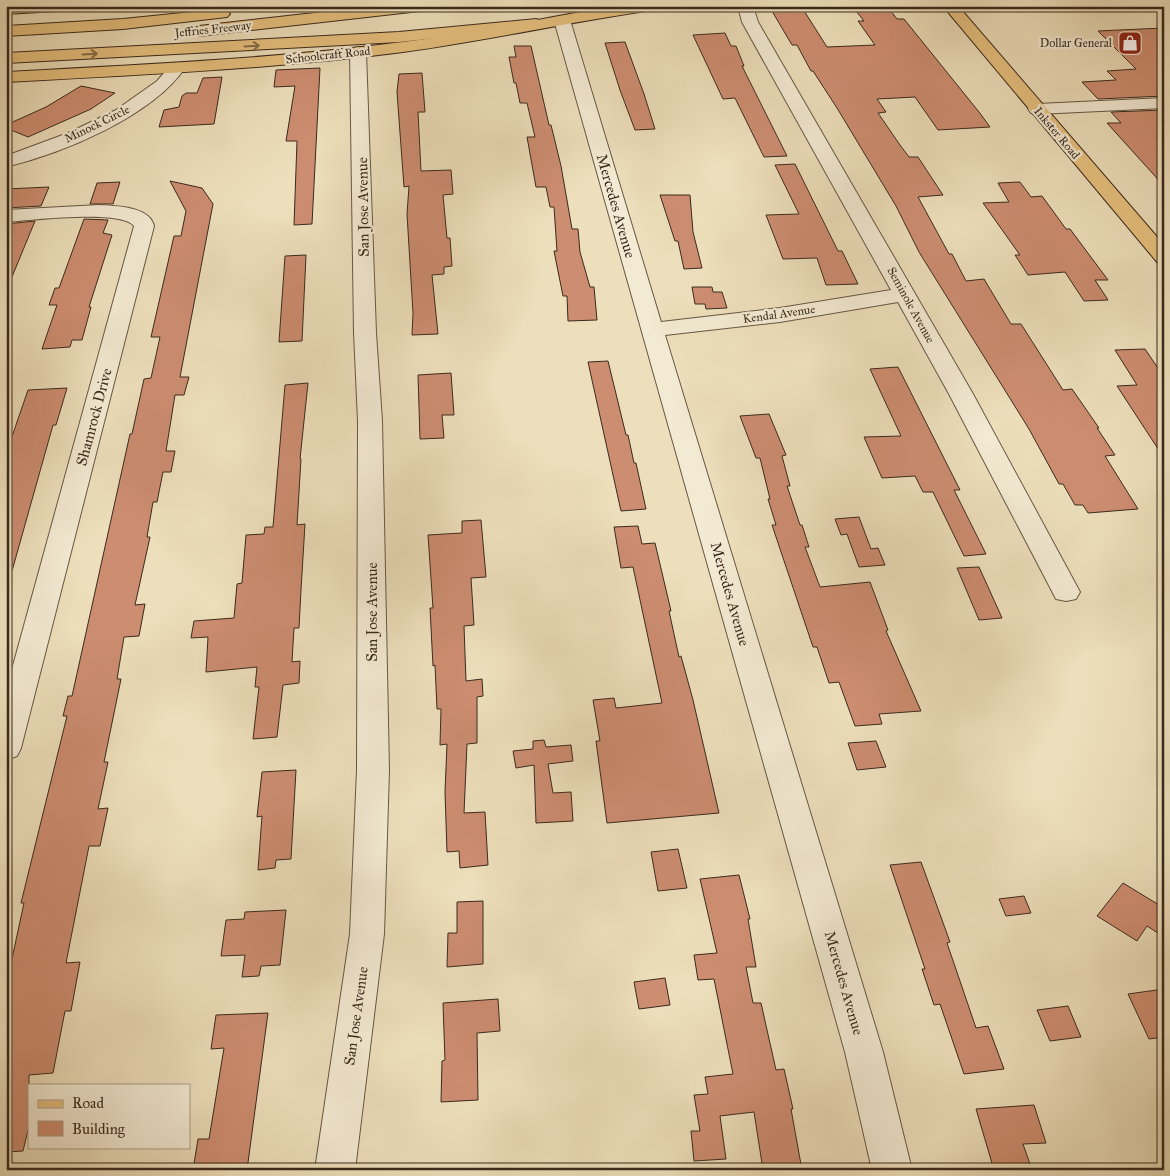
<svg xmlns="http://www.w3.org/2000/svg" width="1170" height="1176" viewBox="0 0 1170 1176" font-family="'IM FELL Great Primer',serif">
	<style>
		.building { fill: #cd8d71; stroke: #3a2a1d }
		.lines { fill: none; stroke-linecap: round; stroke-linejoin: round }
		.minor-casing { stroke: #675744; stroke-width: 2 }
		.major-casing { stroke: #3a2a1d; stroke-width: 2 }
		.highway-casing { stroke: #3a2a1d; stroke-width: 2 }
		.minor { fill: #f3ead3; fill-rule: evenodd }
		.major { fill: #e6c07e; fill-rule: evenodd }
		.highway { fill: #e6c07e; fill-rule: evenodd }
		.oneway { stroke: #876e49 }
		.labels { text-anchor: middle; stroke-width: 4.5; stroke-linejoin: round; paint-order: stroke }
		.far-street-label { font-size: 12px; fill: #3a2a1d; stroke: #f3ead3 }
		.far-poi-label { font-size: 12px; fill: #3a2a1d; stroke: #f3ead3; text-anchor: end }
		.street-label { font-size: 15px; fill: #3a2a1d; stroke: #f3ead3 }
	</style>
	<rect width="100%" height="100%" fill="#eddfbb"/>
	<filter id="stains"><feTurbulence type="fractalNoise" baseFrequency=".004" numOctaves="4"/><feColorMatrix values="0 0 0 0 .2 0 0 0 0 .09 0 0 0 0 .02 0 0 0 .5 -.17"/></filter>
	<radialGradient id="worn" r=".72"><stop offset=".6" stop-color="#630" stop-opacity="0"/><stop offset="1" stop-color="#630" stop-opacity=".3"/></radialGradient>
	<!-- building -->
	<path class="building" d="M769 6H801L827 47 875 45 858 21H864L852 6H887L897 19H904L979 112 990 127 938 130 915 97 877 99 886 112 878 113 900 145 909 157H918L943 195 918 197 949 254H952L966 281 984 279 1011 324H1021L1063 390 1072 389 1099 428H1097L1115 455 1105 456 1138 509 1088 513 1083 505H1075L1063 484H1059L1029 429 919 252 896 206 837 108 813 71H811L797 45H792Z
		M1164 28V96L1098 99 1082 82 1116 80 1107 71 1136 69 1098 31Z
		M725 33 731 46H736L744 66H742L787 156 764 157 735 98 723 99 693 35Z
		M625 42 644 94 655 129 635 130 620 90 605 43Z
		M514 46H531L549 125H551L561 166 572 229H578L580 252 590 287H594L597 320 568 321 567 296H563L554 251H557L554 207H550L546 187H536L527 137H535L527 103H520L516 83H514L509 57H516Z
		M320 68 312 224 294 225 297 141H286L295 86 274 87 276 70Z
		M422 73 425 112H418L421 171 451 170 453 194 443 195 447 238H450L452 266 444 267V274L432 275 438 334 412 335 413 313 407 214 409 186 404 187 397 92 399 74Z
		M222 77 214 124 159 127 164 110 179 107 182 96 186 93H197L203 78Z
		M81 86 115 93 91 109 28 137 6 128V125L46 107Z
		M1164 110V186L1107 123H1121L1111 112Z
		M795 164 838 251H842L858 284 826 285 817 258 783 259 766 215 799 214 775 165Z
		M170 181 202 188 213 204 180 377H189L184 395H175L166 451H175L171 472H163L157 502H153L147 537H150L135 605 145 604 139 636 124 637 117 679H121L104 762H108L98 809 108 808 100 846H89L66 963 80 962 71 1011H65L53 1073 29 1075V1126L23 1151 6 1152V977L8 968H10L24 903H21L67 716H63L68 696H72L130 434H132L144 379 151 378 160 337H151L174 236H181L186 211Z
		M120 182 113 204H90L97 183Z
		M1020 182 1031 197 1042 196 1066 229H1070L1108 280H1095L1108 300 1084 301 1065 272 1028 275 1015 255H1020L983 203 1009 202 998 183Z
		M49 187 41 206 6 208V189Z
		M660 195H690L693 232 702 268 684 269 678 241H675Z
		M84 219 108 220 103 233 112 235 89 307H91L82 340H72L70 347 42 349 57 305H49L55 288H59Z
		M35 221 7 289H6V224Z
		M306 255 302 341 279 342 285 256Z
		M692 287H712L713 292H722L727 308 706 309 705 304H695Z
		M1145 349 1164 377V458L1117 386 1137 385 1115 350Z
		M608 361 626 435H628L634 463H636L646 509 621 511 588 362Z
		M898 367 960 490H954L986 554 964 556 933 492H923L915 476 882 478 864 437 901 436 870 369Z
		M451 373 454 415H442L444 438 420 439 418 375Z
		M308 383 300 459H301L297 525 305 524 301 590 299 628H294L292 662 300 661 299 683 283 685 277 737 253 739 259 687H255L257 667 206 672 208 637 191 638 194 621 234 618 237 584 242 583 246 535 264 534 265 527H273L285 385Z
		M67 388 56 425H53L12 571 6 570V454L28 390Z
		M769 414 786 455 782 456 790 486H787L800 525H802L809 547H805L820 587 870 582 888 630 886 631 921 711 879 714 882 724 855 726 839 682 829 683 817 647H813L772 525H776L768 499H770L760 458H756L740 416Z
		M859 517 871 549 878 548 885 565 859 567 847 534 841 535 835 519Z
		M481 520 486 577 471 578 474 625 464 626 466 681 482 679 483 696 477 697V743L467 744 464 813 485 812 488 865 460 868 459 851 447 852 445 792 447 744 440 745 441 709H437L435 665 433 666 430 608H433L428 535 462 533V521Z
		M638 526 642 544 655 543 671 611H669L679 657 681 656 693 700 719 813 607 823 596 741H600L593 700 614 698 616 708 662 703 633 567 621 568 614 527Z
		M979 567 998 609 1002 618 979 620 957 568Z
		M544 740 546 747 571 745 573 761 548 764 553 793 571 792 573 821 536 823 534 765 516 768 513 751 533 749V741Z
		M876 741 886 767 857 770 848 743Z
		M296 770 291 859 276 860 275 868 258 870 262 816 257 817 262 772Z
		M678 849 687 888 658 891 651 852Z
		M921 862 950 942 947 943 976 1028 988 1026 1004 1069 964 1074 940 1004 934 1005 922 969H925L890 865Z
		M739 875 750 919H748L756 967H746L753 1003H761L776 1070 784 1069 793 1109H791L802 1170H763L754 1112 720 1116 726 1159 694 1161 691 1131H700L694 1095 708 1094 705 1077 733 1074 714 979 698 980 694 955 717 953 700 879Z
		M1123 883 1164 908V937L1147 926 1137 941 1097 916Z
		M1024 896 1031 913 1006 916 999 899Z
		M483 901V964L447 967 448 933H457V902Z
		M286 910 280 965 261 966 259 976 242 977 245 955 221 956 226 920 244 919 245 912Z
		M665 978 670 1005 639 1009 634 982Z
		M1164 989V1037L1149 1039 1128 994Z
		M498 999 500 1031 477 1033 478 1100 441 1102 442 1061 445 1060 443 1003Z
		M1068 1006 1081 1037 1050 1041 1037 1010Z
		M268 1013 247 1170H193L198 1139H209L224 1048 211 1049 216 1015Z
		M1034 1105 1046 1143 1023 1144 1032 1170H994L976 1109Z"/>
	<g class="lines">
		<!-- minor casing -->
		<g class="minor-casing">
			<path id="minor" d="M738 6H753L758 22 973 394 1080 592 1076 599 1066 601 1056 599 949 394 898 302 780 322 665 335 883 1052 912 1170H872L845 1052 554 20 557 17H567L570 20 661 322 780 308 891 290 742 22Z
				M358 47 364 49 366 52 376 333 382 421 389 770 384 934 355 1170H315L350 934 357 770 358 421 354 333 350 52 352 49Z
				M177 63 183 65 185 68C151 117 63 153 6 167V156L68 133 116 110 157 81 171 65Z
				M1164 98V108L1037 114 1031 113 1028 109 1031 105 1037 104Z
				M99 205C115 206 150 206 154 226L21 748 17 756 6 760V691L134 226C122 209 29 220 6 222V210Z"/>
		</g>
		<!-- major casing -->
		<g class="major-casing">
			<path id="major" d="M6 6H63L61 9 56 11 6 14Z
				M615 6H653L651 9 646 11C565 23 484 41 403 52 272 69 139 75 6 82V72C138 65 271 59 403 42 474 33 544 18 615 6Z
				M943 6H958L1164 245V264L1157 262Z"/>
		</g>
		<!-- highway casing -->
		<g class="highway-casing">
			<path id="highway" d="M377 6H427L425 9 420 11 199 36 193 34 191 31 193 28 199 26Z
				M222 9 227 11 230 14 227 17 123 29 6 36V26L123 19Z
				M536 19 541 21 544 24 541 27 399 42 6 63V53L399 32Z"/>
		</g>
		<!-- minor -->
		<use href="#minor" class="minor"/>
		<!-- major -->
		<use href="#major" class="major"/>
		<!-- highway -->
		<use href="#highway" class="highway"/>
	</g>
	<!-- one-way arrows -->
	<defs><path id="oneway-shaft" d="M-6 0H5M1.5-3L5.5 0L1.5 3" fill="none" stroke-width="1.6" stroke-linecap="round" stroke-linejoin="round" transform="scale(1.25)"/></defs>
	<g class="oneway">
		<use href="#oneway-shaft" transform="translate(252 46) rotate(-3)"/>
		<use href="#oneway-shaft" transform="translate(90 54) rotate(-3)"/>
	</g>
	<!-- icons -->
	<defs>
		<g id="shop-square" transform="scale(1.25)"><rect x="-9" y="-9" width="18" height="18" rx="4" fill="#8f2418" stroke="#f3ead3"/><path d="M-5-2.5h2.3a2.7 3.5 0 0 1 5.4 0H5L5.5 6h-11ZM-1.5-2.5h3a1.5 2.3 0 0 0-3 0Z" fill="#fff"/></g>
	</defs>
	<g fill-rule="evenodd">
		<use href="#shop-square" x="1130" y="43"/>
	</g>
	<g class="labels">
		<!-- far-street labels -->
		<g class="far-street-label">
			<text transform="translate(213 29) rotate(-6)" y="4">Jeffries Freeway</text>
			<text transform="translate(328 55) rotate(-6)" y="4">Schoolcraft Road</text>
			<text transform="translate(97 124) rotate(-26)" y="4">Minock Circle</text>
			<text transform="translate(1057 133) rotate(50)" y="4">Inkster Road</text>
			<text transform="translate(911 305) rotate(61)" y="4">Seminole Avenue</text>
			<text transform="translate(779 314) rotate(-8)" y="4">Kendal Avenue</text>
		</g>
		<!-- far-poi labels -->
		<g class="far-poi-label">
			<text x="1112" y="47">Dollar General</text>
		</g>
		<!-- street labels -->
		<g class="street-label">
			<text transform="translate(616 206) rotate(74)" y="5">Mercedes Avenue</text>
			<text transform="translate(363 207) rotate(-91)" y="5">San Jose Avenue</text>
			<text transform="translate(94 417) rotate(-75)" y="5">Shamrock Drive</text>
			<text transform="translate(730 594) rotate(74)" y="5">Mercedes Avenue</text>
			<text transform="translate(372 612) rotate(-90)" y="5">San Jose Avenue</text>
			<text transform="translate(844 983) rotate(74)" y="5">Mercedes Avenue</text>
			<text transform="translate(356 1016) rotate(-82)" y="5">San Jose Avenue</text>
		</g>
	</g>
	<!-- margin -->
	<rect width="1170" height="1176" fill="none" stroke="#eddfbb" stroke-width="25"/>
	<rect x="8" y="8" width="1155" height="1161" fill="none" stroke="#3a2a1d" stroke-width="2.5"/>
	<rect x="12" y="12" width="1145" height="1151" fill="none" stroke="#3a2a1d"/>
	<!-- legend -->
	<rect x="28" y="1084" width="162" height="65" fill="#f3ead3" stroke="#a99d8a"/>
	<rect x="38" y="1100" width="25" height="8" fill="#e6c07e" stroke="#a99d8a"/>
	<text x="72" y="1108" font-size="15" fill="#3a2a1d">Road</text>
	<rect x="38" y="1121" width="25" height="15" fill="#cd8d71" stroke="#a99d8a"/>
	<text x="72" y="1134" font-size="15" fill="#3a2a1d">Building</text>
	<rect width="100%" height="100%" filter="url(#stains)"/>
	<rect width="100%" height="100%" fill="url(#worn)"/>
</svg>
